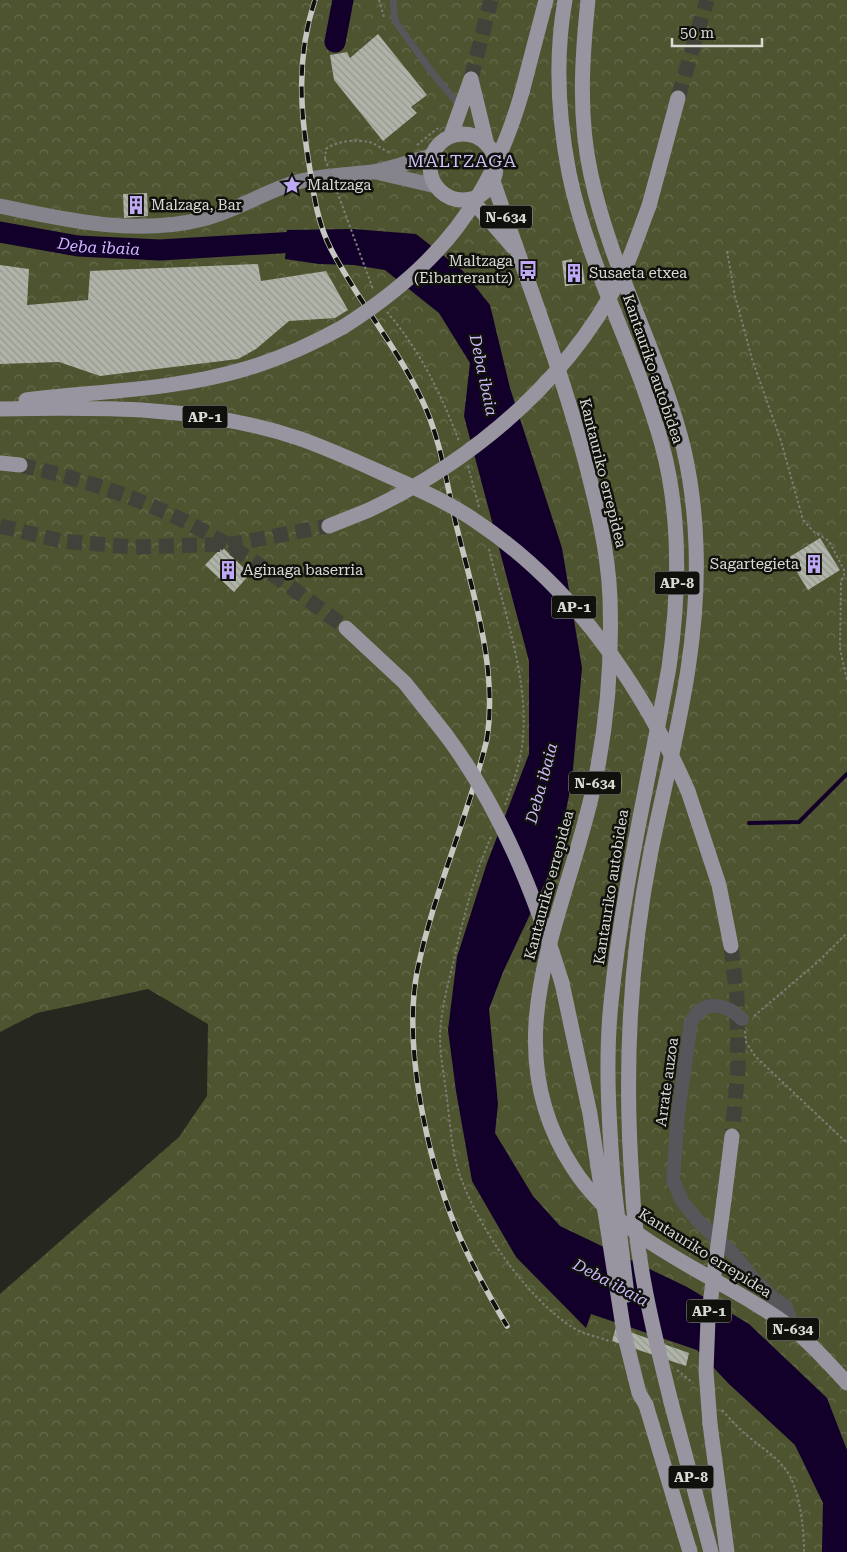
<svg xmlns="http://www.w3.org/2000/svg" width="847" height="1552" viewBox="0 0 847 1552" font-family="'Roboto Serif',serif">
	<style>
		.forest { fill: url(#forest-crowns) }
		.water { fill: #12002b }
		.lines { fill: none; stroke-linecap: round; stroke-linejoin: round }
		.stream { stroke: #12002b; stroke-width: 4 }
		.river { stroke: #12002b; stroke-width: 21 }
		.building { fill: url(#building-back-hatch) }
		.highway-tunnel { stroke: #41433a; stroke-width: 15; stroke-dasharray: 15 8; stroke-linecap: butt }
		.path { stroke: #7c7e77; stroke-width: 2; stroke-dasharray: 2.5 2.5; stroke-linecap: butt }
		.lane { stroke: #57565a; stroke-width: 7 }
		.street { stroke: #57565a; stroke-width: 14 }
		.primary { stroke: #85838c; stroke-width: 15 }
		.highway { stroke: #9895a0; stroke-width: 15 }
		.rail-casing { stroke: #c5c7c1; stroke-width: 5.5 }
		.rail { stroke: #10100c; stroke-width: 4; stroke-dasharray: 11; stroke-linecap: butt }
		.path-bridge { stroke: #7c7e77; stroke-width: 2; stroke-dasharray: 2.5 2.5; stroke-linecap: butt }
		.highway-bridge { stroke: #9895a0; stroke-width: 15 }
		.labels { text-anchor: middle; stroke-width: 5; stroke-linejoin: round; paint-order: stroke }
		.shield { fill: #10100c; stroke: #9d9e99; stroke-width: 1 }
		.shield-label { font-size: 14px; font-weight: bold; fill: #d9dbd5 }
		.poi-label { font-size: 15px; fill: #d9dbd5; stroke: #10100c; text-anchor: start }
		.street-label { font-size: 15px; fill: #d9dbd5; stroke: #10100c }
		.water-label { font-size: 16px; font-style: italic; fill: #ccb9fb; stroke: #10100c }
		.quarter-label { font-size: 18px; letter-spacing: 1px; fill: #cfbff7; stroke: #10100c }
	</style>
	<defs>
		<pattern id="forest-crowns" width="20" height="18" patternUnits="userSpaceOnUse" patternTransform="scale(1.25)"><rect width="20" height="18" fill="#4d542f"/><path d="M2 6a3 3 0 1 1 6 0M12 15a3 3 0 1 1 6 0" fill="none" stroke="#666c4c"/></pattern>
		<pattern id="building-back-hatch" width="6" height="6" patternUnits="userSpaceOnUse" patternTransform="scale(1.25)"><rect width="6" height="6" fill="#b0b3a8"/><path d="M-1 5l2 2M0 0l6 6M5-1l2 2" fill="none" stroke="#94978e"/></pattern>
	</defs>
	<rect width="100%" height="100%" fill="#26281f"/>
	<!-- forest -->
	<path class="forest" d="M0 0H847V1552H0V1294L179 1137 207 1096 208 1024 148 989 37 1013 0 1032Z"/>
	<!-- water -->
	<path class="water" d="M353 229 416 234 463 271 490 305 510 388 562 548 582 668 572 780 557 857 503 972 489 1009 498 1104 495 1133 533 1196 560 1226 687 1287 749 1324 827 1398 847 1450V1552H822L823 1503 795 1445 729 1384 697 1350 591 1314 586 1328 516 1257 472 1181 456 1091 448 1030 457 957 487 863 529 754V661L464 416 470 363 439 313 385 270 354 265 319 264 285 259 287 230Z"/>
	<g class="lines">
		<!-- stream -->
		<path class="stream" d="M560 817 573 818
			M749 823 799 822 847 774"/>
		<!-- river -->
		<g class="river">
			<path d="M335 42 343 0"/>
			<path id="s1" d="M0 232 78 246 160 250 313 241"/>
		</g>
	</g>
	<!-- building -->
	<path class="building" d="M378 34 427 95 411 107 417 113 383 141 334 80 330 55 347 52 350 58Z
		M147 193 148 216 124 218 123 194Z
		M572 259V263L582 262 585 284 565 286 562 261Z
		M258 264 261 281 326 271 348 310 335 318 289 321 256 349 238 359 100 376 59 362 0 364V265L29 269 27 305 88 300 90 271Z
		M820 538 840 570 808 590 788 558Z
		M222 547 250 574 234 592 205 565Z
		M616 1327 689 1353 686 1366 612 1341Z"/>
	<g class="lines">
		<!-- highway-tunnel -->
		<path class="highway-tunnel" d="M471 79 491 0
			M678 98 707 0
			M20 465C83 479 148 500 205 532 255 559 300 594 346 628
			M0 526 61 541 134 547 233 544 329 526
			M731 946 737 998 738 1069 732 1136"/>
		<!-- path -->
		<path class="path" d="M379 0 384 17
			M417 145 438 128
			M325 159 326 149C336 141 357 139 369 142 377 144 384 151 391 153
			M727 251 735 296 752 359 781 441 803 520 814 532 829 541 845 572 841 583 840 649 847 680
			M387 312C420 350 441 394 459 441
			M468 466 479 507
			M489 549C503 609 531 684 522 747 519 767 512 786 505 805
			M491 837C474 876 463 918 454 960 449 980 443 1002 441 1023 438 1045 443 1069 446 1091 450 1120 451 1153 462 1181 481 1231 527 1298 572 1327 584 1335 598 1336 611 1342
			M754 1016 819 961 847 933
			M745 1031 746 1042 755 1056 847 1143
			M677 1370 693 1383
			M722 1410C731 1420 739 1429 749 1437 762 1448 777 1457 786 1470 800 1489 804 1529 804 1552"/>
		<!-- lane -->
		<path class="lane" d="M393 0 395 21 434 75 461 107"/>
		<!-- street -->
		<path class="street" d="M742 1019C726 1003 703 999 691 1022L678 1114 673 1180 682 1201 698 1221 733 1253 753 1278 772 1297 786 1307 794 1330"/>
		<!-- primary -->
		<path class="primary" d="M376 172 436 186
			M0 206C65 220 136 236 203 219 236 211 265 191 297 182 322 175 347 175 372 172 392 169 412 161 431 156"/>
		<!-- highway -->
		<path class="highway" d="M565 0C555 57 558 116 569 173 588 267 637 353 662 445 681 515 679 596 669 667 649 779 622 890 611 1003 605 1061 609 1120 613 1178
			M588 0C582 58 578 117 591 175 611 270 661 356 684 450 691 481 695 515 696 546 700 652 672 748 651 851 629 962 624 1069 632 1182
			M471 79 487 145
			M522 92 546 0
			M430 167a33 33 0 1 1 66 0a33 33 0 1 1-66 0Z
			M451 135 471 79
			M493 181C524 272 559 362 584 456 596 502 608 549 610 598 612 658 608 717 596 776 570 909 488 1038 573 1168 624 1248 721 1274 794 1330 813 1345 830 1365 847 1383
			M471 199 513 247
			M649 206 678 98
			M26 400C99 391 175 390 245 369 280 359 312 344 343 327
			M0 409C100 407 202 406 298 438 333 450 366 466 400 481
			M0 463 20 465
			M329 526 369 510
			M346 628 405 683 446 735
			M688 791 719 885 731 946
			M562 983 590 1114 598 1167
			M724 1200 732 1136
			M671 1402 711 1552
			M646 1405 690 1552
			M710 1424 727 1552"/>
		<!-- rail casing -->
		<g class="rail-casing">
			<path id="rail" d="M315 0C296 57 300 112 310 170 314 197 318 224 331 249 358 301 397 347 422 400 440 437 446 480 455 520 472 591 498 666 487 739 468 818 433 893 417 972 403 1048 427 1157 456 1228 470 1262 488 1294 507 1326"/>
		</g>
		<!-- rail -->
		<use href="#rail" class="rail"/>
		<!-- path-bridge -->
		<path class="path-bridge" d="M325 159 373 289"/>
		<!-- highway-bridge -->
		<path class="highway-bridge" d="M343 327C438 267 491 201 522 92
			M400 481C426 493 453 505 477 522 573 586 642 686 688 791
			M369 510C478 458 579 372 629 259 636 242 642 224 649 206
			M446 735C501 809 535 895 562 983
			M598 1167 624 1333 639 1393 646 1405
			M613 1178 627 1295
			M632 1182C635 1257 653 1330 671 1402
			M710 1424 706 1371 708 1319 724 1200"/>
	</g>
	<!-- icons -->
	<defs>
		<g id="sight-bare" transform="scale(1.5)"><path d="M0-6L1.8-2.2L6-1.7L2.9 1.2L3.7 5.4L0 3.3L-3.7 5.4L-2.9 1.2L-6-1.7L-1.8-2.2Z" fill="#bfa8f4" stroke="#10100c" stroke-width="2.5" paint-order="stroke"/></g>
		<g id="building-bare" transform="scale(1.5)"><path d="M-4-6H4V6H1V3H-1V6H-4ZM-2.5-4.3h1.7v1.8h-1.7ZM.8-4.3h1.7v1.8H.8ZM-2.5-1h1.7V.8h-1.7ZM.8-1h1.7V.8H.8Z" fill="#bfa8f4" stroke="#10100c" stroke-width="2.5" paint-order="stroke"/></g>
		<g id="bus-bare" transform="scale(1.5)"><path d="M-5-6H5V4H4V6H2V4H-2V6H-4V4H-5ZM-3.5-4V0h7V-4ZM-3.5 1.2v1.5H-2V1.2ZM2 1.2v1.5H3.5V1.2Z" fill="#bfa8f4" stroke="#10100c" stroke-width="2.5" paint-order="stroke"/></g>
	</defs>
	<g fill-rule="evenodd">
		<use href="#sight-bare" x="292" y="185"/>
		<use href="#building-bare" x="136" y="205"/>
		<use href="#bus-bare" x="528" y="270"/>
		<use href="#building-bare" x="574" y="273"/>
		<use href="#building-bare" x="814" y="564"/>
		<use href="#building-bare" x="228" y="570"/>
	</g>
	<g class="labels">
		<!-- shield labels -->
		<g class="shield">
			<rect x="480" y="205.5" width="52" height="23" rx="4"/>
			<rect x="182.5" y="405.5" width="45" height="23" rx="4"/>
			<rect x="654.5" y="571.5" width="45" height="23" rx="4"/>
			<rect x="551.5" y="595.5" width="45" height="23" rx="4"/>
			<rect x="569" y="771.5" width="52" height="23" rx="4"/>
			<rect x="686.5" y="1299.5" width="45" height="23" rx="4"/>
			<rect x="767" y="1317.5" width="52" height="23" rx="4"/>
			<rect x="668.5" y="1465.5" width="45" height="23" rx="4"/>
		</g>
		<g class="shield-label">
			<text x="506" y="222">N-634</text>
			<text x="205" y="422">AP-1</text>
			<text x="677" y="588">AP-8</text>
			<text x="574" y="612">AP-1</text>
			<text x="595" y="788">N-634</text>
			<text x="709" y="1316">AP-1</text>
			<text x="793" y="1334">N-634</text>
			<text x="691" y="1482">AP-8</text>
		</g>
		<!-- poi labels -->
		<g class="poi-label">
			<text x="307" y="190">Maltzaga</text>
			<text x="151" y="210">Malzaga, Bar</text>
			<text x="513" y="266" text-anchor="end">Maltzaga<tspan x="513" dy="17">(Eibarrerantz)</tspan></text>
			<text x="589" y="278">Susaeta etxea</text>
			<text x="799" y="569" text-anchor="end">Sagartegieta</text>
			<text x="243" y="575">Aginaga baserria</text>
		</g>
		<!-- street labels -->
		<g class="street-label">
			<text transform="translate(653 369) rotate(71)" y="5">Kantauriko autobidea</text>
			<text transform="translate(603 473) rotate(76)" y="5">Kantauriko errepidea</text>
			<text transform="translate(549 885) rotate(-75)" y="5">Kantauriko errepidea</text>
			<text transform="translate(611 887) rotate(-81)" y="5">Kantauriko autobidea</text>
			<text transform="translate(667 1082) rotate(-82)" y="5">Arrate auzoa</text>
			<text transform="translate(705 1253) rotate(32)" y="5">Kantauriko errepidea</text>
		</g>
		<!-- water labels -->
		<g class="water-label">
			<text dy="6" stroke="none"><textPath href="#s1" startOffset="100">Deba ibaia</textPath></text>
			<text transform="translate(484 375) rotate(78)" y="6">Deba ibaia</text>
			<text transform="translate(541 783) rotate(-75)" y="6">Deba ibaia</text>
			<text transform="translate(611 1282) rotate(28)" y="6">Deba ibaia</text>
		</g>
		<!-- quarter labels -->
		<g class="quarter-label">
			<text x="462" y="167">MALTZAGA</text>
		</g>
	</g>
	<!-- scale -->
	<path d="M672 38v8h90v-8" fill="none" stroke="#d9dbd5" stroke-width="2.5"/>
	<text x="680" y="38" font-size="15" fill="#d9dbd5" stroke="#10100c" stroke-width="4" paint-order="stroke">50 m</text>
</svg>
